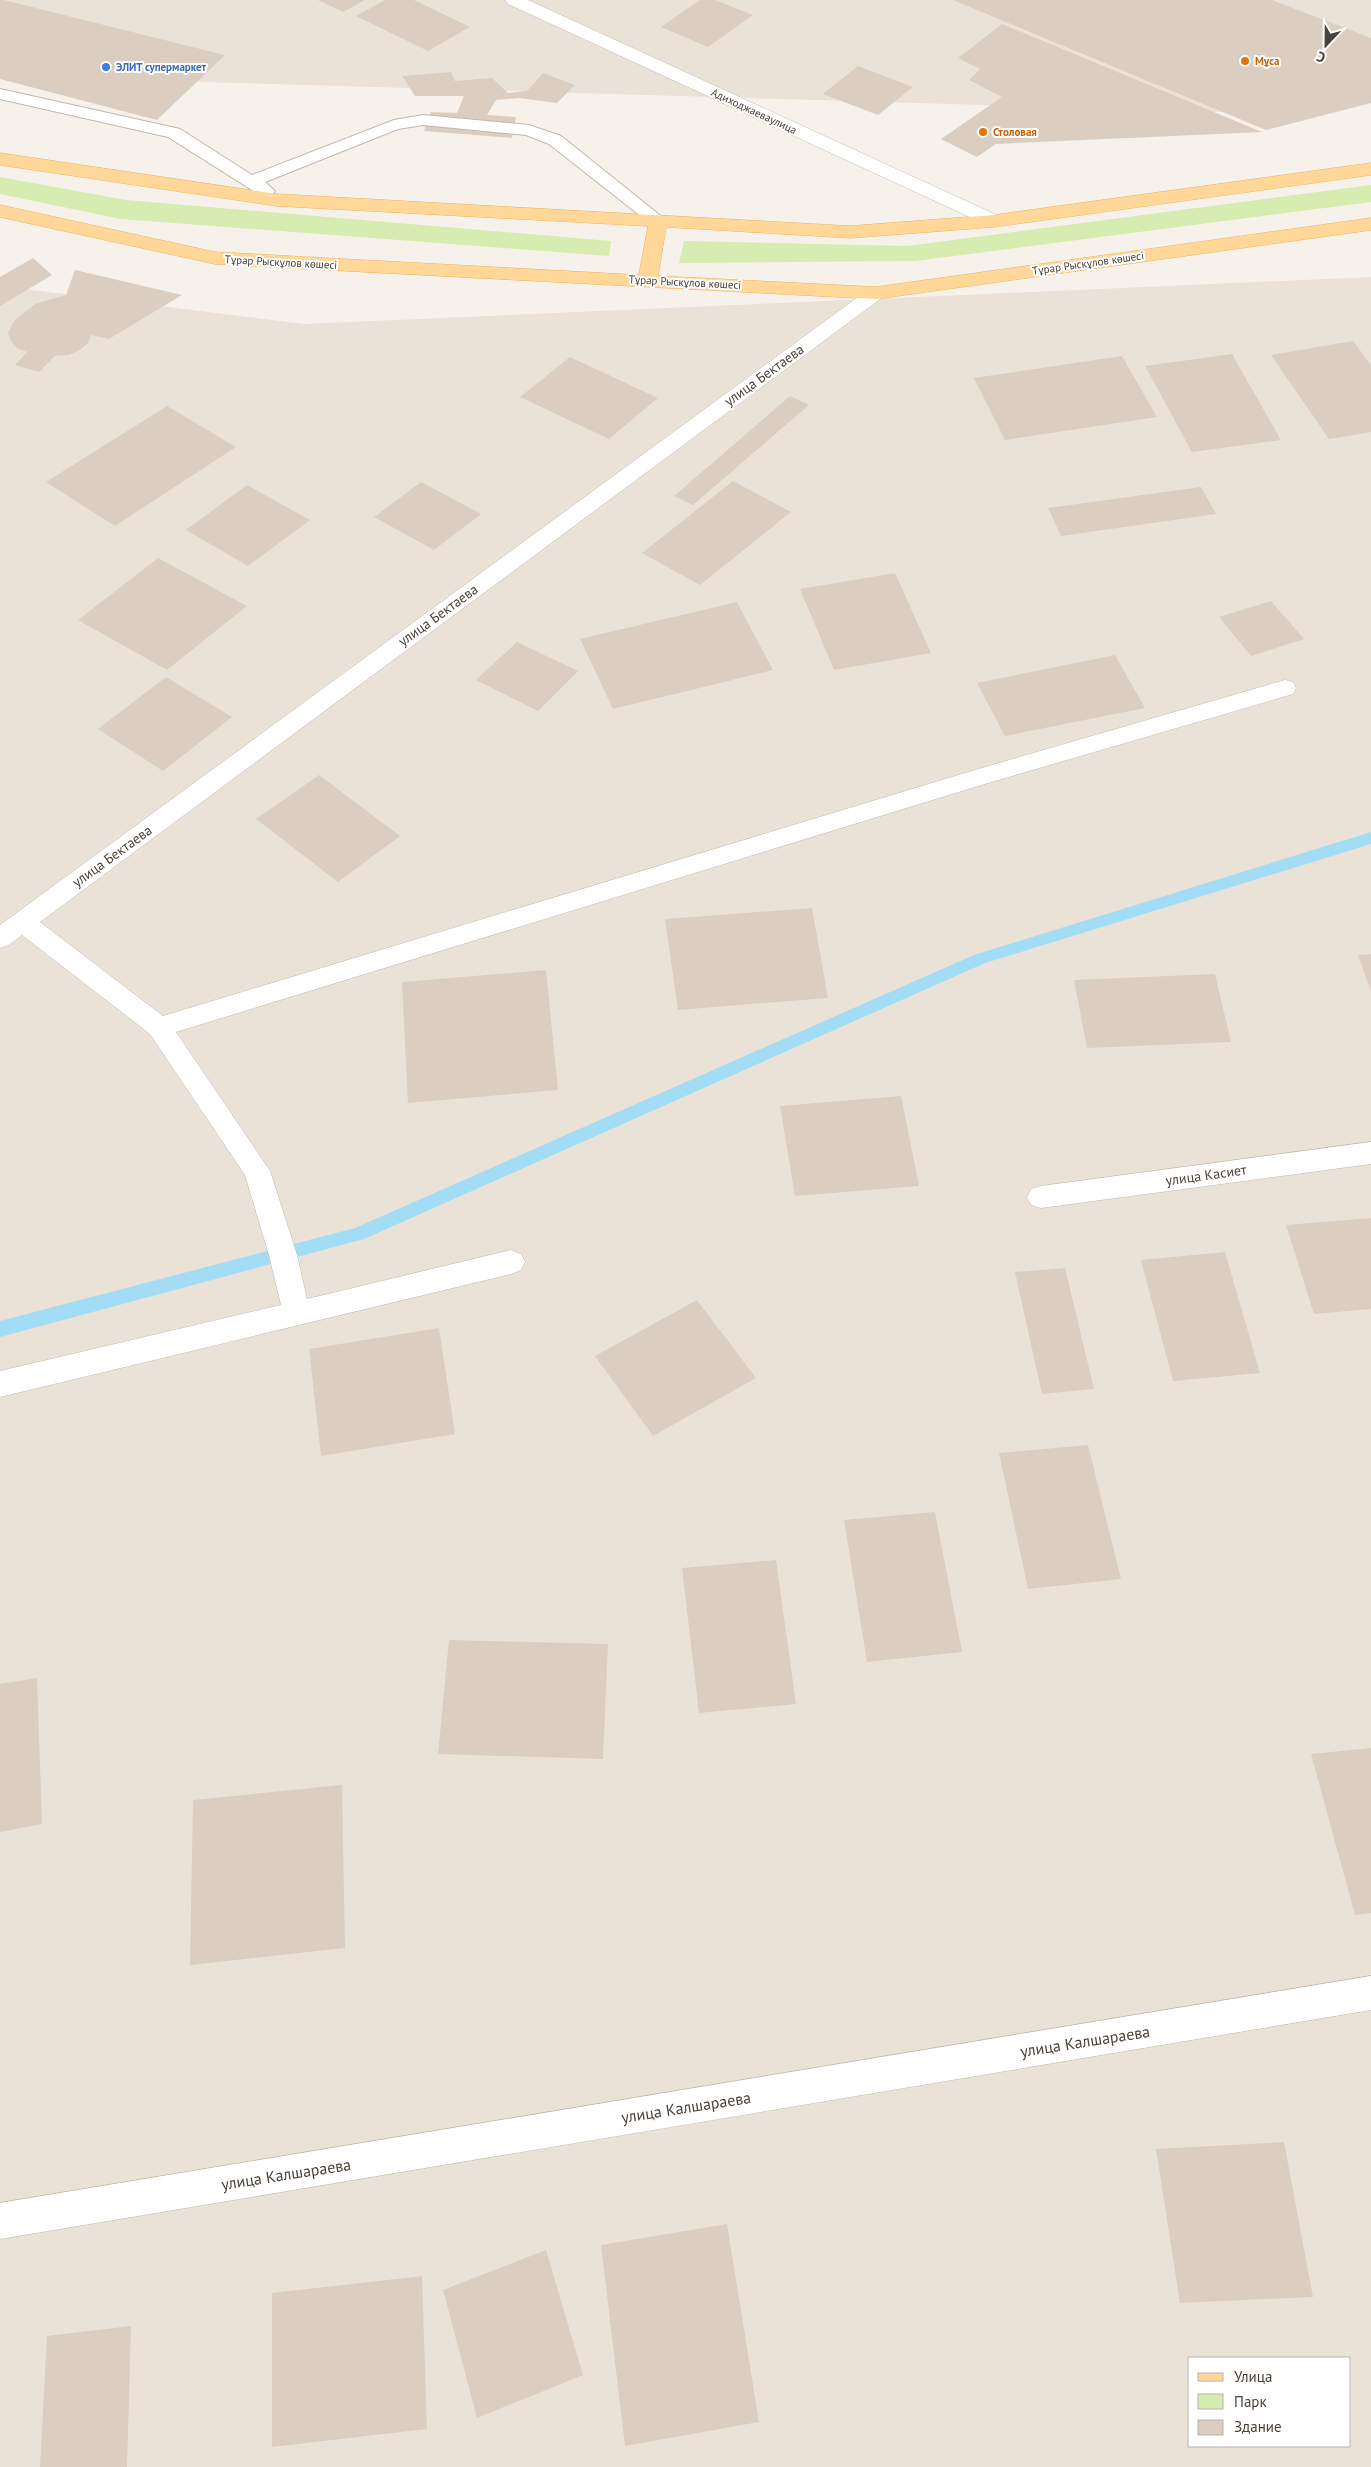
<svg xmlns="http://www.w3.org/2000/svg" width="1371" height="2467" viewBox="0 0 1371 2467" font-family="'PT Sans',sans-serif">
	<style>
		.residential { fill: #eae2d7; fill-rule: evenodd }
		.green { fill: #d7ecb0 }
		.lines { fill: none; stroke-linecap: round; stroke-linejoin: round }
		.stream { fill: #a3dcf5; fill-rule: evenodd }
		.building { fill: #dbcec1 }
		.service-casing { stroke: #c2b8ab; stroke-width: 2 }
		.minor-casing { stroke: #c2b8ab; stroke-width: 1 }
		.primary-casing { stroke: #ecb462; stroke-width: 1 }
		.service { fill: #fff; fill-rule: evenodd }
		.minor { fill: #fff; fill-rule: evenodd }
		.primary { fill: #ffd899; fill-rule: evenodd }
		.food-dot { fill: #e8710a; stroke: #fff; stroke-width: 2 }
		.shop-dot { fill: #3f7fe0; stroke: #fff; stroke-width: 2 }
		.labels { text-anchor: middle; stroke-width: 4; stroke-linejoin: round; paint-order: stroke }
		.far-food-label { font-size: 11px; font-weight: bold; fill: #c56008; stroke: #fff; text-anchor: start }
		.far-shop-label { font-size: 11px; font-weight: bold; fill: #366cbe; stroke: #fff; text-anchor: start }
		.far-street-label { font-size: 11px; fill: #4a4137; stroke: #fff }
		.street-label { font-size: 14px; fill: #4a4137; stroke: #fff }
		.near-street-label { font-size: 16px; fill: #4a4137; stroke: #fff }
	</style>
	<rect width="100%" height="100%" fill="#f6f1ea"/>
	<!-- residential -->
	<path class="residential" d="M0 0H1371V96L1259 113 0 76Z
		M1371 277V2467H0V286L304 324ZM1190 2358H1350V2446H1190Z"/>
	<!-- green -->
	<path class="green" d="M0 177 126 200 611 241 609 256 121 219 0 194Z
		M1371 185V202L915 261 679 263 684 241 907 246Z"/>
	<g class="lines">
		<!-- stream -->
		<path class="stream" d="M1371 832V844L985 963 364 1239 0 1337V1321L355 1228 974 955Z"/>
	</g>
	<!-- building -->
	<path class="building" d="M0 0H4L225 55 157 120 0 79Z
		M318 0H365L343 12Z
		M385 0H414L470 27 428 51 356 16Z
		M700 0H715L753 15 708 47 661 27Z
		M953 0H1272L1371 38V103L1266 130Z
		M1002 24 1262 132 996 144 977 157 941 139 1002 97 969 80 980 69 958 58Z
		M858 66 913 87 878 115 823 94Z
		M451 72 455 81 492 78 508 93 527 91 543 73 575 85 557 103 519 98 496 100 487 115 516 117 512 138 424 131 431 112 457 113 464 96H415L402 76Z
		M33 258 52 275 0 306V277Z
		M75 270 182 295 109 339 91 335 88 343 80 350 68 355 55 356 39 372 15 365 27 352 17 348 11 341 8 333 14 321 35 304 66 295Z
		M1353 341 1371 365V432L1329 439 1271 355Z
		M1232 354 1281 440 1192 452 1145 366Z
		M1122 356 1157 417 1005 440 974 378Z
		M570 357 658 398 609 439 520 397Z
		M790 396 809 405 693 505 674 496Z
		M167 406 236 447 115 526 46 482Z
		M733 481 791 512 700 585 642 553Z
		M421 482 481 514 434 550 374 517Z
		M247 485 310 520 248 566 186 530Z
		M1201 487 1216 514 1061 536 1048 508Z
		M158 558 247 606 167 670 78 620Z
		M895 573 931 653 834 670 800 589Z
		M1271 601 1304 639 1251 656 1219 617Z
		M737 602 773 670 613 709 580 639Z
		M517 642 578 671 538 711 476 680Z
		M1115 655 1145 708 1005 736 977 683Z
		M166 677 232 717 163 771 98 729Z
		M319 775 400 836 338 882 256 819Z
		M812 908 828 998 678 1010 665 919Z
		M1371 954V991L1358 955Z
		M546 970 558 1090 408 1103 402 982Z
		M1215 974 1231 1042 1087 1048 1074 980Z
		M901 1096 919 1186 795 1196 780 1106Z
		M1371 1218V1309L1314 1314 1286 1225Z
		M1225 1252 1260 1373 1173 1381 1141 1260Z
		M1065 1268 1094 1389 1042 1394 1015 1272Z
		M697 1300 756 1378 653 1436 595 1356Z
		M439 1328 455 1434 321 1456 309 1349Z
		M1088 1445 1121 1579 1028 1589 999 1453Z
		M935 1512 962 1652 867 1662 844 1520Z
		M776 1560 796 1704 699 1713 682 1568Z
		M449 1640 608 1644 603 1759 438 1754Z
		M37 1678 42 1824 0 1832V1684Z
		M1371 1748V1913L1355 1915 1311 1754Z
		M342 1785 345 1948 190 1965 193 1800Z
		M1284 2142 1313 2297 1180 2303 1156 2149Z
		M727 2224 759 2422 625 2446 601 2245Z
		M546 2250 583 2375 477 2418 443 2290Z
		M422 2276 427 2429 272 2447V2293Z
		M131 2326 127 2467H40L47 2336Z"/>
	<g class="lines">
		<!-- service casing -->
		<g class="service-casing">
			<path id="service" d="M0 89 180 129 252 175 394 120 423 115 529 125 561 136 667 221 664 225H652L549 144 526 135 423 125 398 129 265 182 275 191 272 195H260L168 137 0 99Z"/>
		</g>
		<!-- minor casing -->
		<g class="minor-casing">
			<path id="minor" d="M505 0H528L1001 217 1003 221 1001 225H987L508 4Z
				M876 287 883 289 886 293 883 297 40 922 163 1016 975 770 1285 680 1293 682 1296 688 1293 694 988 783 176 1032 270 1171 297 1255 307 1299 511 1250 521 1254 525 1262 521 1270 511 1274 0 1397V1371L281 1305 269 1255 245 1175 150 1034 22 935 9 945 0 948V925L869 289Z
				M1371 1142V1164L1041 1208 1031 1205 1027 1197 1031 1189 1041 1186Z
				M1371 1976V2010L0 2239V2203Z"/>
		</g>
		<!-- primary casing -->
		<g class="primary-casing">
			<path id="primary" d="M0 153 277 194 850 226 994 215 1371 163V175L994 227 850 238 666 227 658 276 876 287 1371 218V230L876 299 215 264 0 217V205L215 252 639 275 648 226 277 206 0 165Z"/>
		</g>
		<!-- service -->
		<use href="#service" class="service"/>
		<!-- minor -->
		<use href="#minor" class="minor"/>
		<!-- primary -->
		<use href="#primary" class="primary"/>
	</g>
	<!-- markers -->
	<g class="food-dot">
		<circle cx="1245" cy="61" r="5"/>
		<circle cx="983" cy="132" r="5"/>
	</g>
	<circle class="shop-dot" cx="106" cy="67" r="5"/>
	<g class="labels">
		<!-- far-food labels -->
		<g class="far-food-label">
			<text x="1255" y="65">Мұса</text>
			<text x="993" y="136">Столовая</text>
		</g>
		<!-- far-shop labels -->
		<g class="far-shop-label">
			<text x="116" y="71">ЭЛИТ супермаркет</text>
		</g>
		<!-- far-street labels -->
		<g class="far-street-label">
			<text transform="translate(754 111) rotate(25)" y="4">Адиходжаеваулица</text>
			<text transform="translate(281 262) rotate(3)" y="4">Тұрар Рыскұлов көшесі</text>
			<text transform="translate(1088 263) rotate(-8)" y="4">Тұрар Рыскұлов көшесі</text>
			<text transform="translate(685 282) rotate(3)" y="4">Тұрар Рыскұлов көшесі</text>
		</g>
		<!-- street labels -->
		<g class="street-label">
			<text transform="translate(764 375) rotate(-36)" y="5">улица Бектаева</text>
			<text transform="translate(438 615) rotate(-36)" y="5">улица Бектаева</text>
			<text transform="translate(112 856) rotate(-36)" y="5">улица Бектаева</text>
			<text transform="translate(1206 1175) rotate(-8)" y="5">улица Касиет</text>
		</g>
		<!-- near-street labels -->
		<g class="near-street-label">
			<text transform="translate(1085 2041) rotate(-9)" y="6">улица Калшараева</text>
			<text transform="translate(686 2107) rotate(-9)" y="6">улица Калшараева</text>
			<text transform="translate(286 2174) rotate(-9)" y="6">улица Калшараева</text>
		</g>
	</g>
	<!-- legend -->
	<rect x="1188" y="2357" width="162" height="90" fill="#ffffff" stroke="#b7b3af"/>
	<rect x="1198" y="2373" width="25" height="8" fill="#ffd899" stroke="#b7b3af"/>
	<text x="1234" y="2382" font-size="15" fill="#4a4137">Улица</text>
	<rect x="1198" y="2394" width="25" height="15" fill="#d7ecb0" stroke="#b7b3af"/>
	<text x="1234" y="2407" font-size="15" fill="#4a4137">Парк</text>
	<rect x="1198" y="2420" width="25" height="15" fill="#dbcec1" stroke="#b7b3af"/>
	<text x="1234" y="2432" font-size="15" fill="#4a4137">Здание</text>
	<!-- north arrow -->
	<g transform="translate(1326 45) rotate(202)" stroke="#ffffff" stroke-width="4" paint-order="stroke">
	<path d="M0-4L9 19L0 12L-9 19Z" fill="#4a4137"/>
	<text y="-8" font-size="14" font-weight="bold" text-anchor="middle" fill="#4a4137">С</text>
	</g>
</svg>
